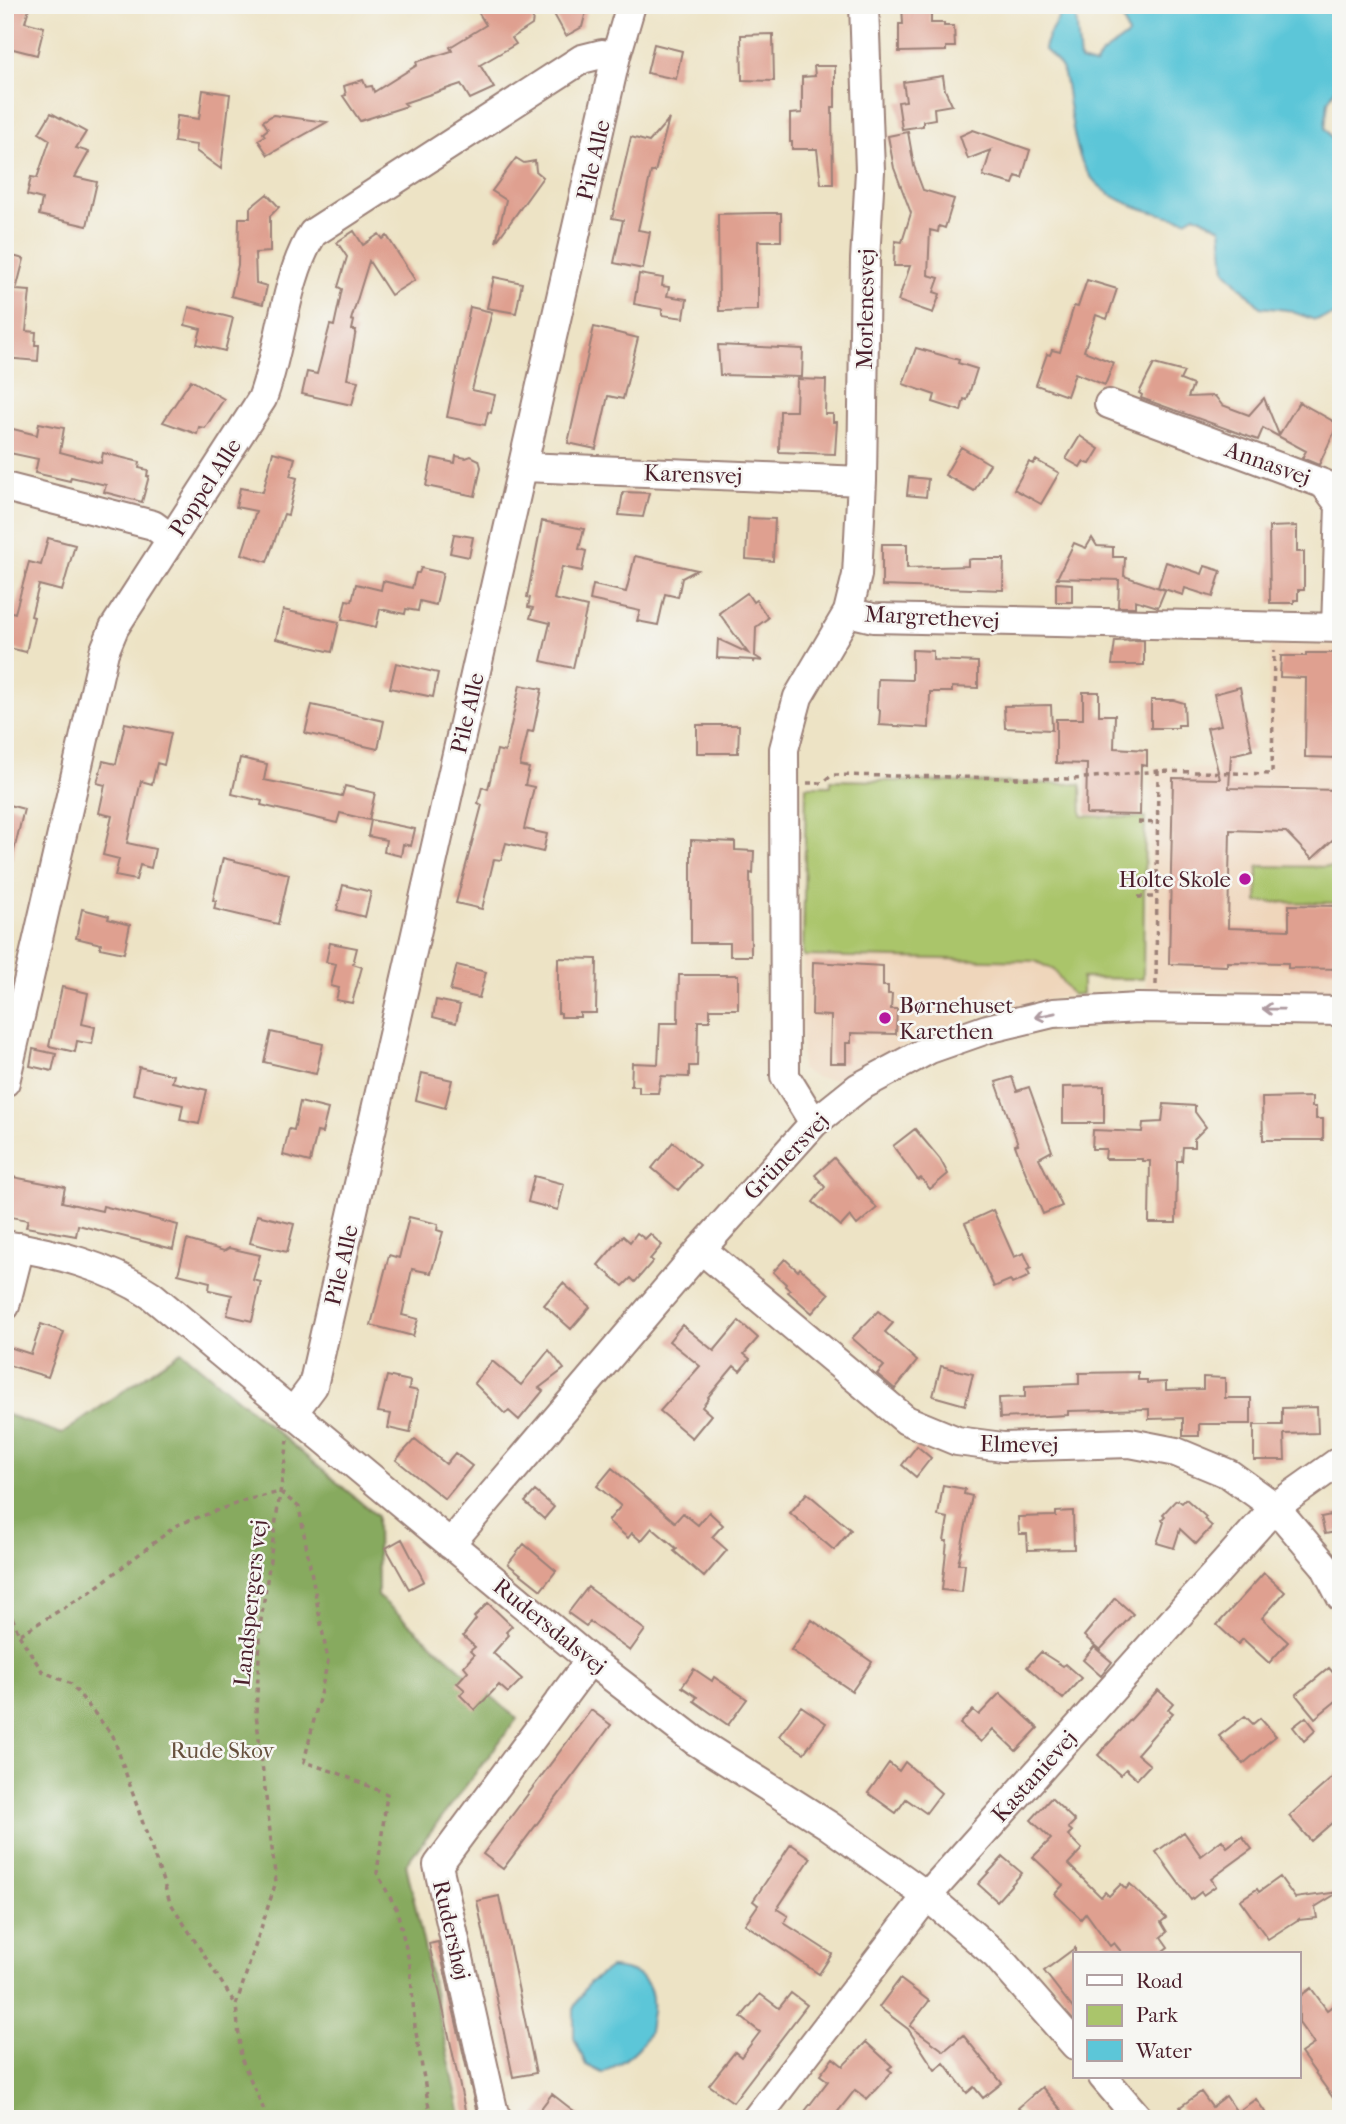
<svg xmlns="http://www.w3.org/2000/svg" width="1346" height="2124" viewBox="0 0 1346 2124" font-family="'IM FELL French Canon',serif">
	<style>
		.built { fill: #efd6bb }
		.green { fill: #aac56b; stroke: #7a724b; stroke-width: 2 }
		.forest { fill: #87aa5f; stroke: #686445; stroke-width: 2 }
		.water { fill: #5cc6d8; stroke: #537282; stroke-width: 2 }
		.building { fill: #dfa090 }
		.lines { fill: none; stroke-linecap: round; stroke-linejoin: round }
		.minor-casing { stroke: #9c8178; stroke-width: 32 }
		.path { stroke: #9c8178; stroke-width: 3.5; stroke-dasharray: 5 5; stroke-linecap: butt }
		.minor { stroke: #fff; stroke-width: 28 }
		.oneway { stroke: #ae9aa0 }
		.poi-dot { fill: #b5179e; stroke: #f6f6f2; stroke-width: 2.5 }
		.labels { text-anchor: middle; stroke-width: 5; stroke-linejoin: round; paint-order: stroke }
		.street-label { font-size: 23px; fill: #4a1f2b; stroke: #f6f6f2 }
		.poi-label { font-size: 23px; fill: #4a1f2b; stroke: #f6f6f2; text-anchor: end }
		.park-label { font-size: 23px; fill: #67513e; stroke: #f6f6f2 }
	</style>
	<rect width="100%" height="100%" fill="#f6f6f2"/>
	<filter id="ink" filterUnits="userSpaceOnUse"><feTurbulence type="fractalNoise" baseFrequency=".0143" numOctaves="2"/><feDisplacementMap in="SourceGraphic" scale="14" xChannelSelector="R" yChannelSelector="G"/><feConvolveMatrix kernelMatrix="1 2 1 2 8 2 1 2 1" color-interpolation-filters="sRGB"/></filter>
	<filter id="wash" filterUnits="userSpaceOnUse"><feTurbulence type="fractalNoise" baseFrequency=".00686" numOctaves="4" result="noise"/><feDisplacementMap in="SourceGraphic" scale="28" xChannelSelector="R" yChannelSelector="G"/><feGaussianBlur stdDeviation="1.57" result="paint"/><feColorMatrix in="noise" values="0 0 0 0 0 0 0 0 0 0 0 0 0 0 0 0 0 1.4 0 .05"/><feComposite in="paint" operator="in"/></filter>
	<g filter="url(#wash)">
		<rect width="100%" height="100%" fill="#ede3c5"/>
		<!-- built -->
		<path class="built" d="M1270 644 1341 646V993L1146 987 1152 767 1266 771Z
			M803 956 1035 961 1054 970 1072 995 984 1012 894 1050 841 1080 818 1078 801 1070Z"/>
		<!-- green -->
		<path class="green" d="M831 780 1081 784 1082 816 1145 818 1143 979 1082 978V994L1072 995 1054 970 1035 961 803 956 806 786H831Z
			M1258 866 1341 867V903L1257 902Z"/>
		<!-- forest -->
		<path class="forest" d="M181 1351 377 1516 378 1596 517 1719 406 1864 462 2119H5V1414L62 1434Z"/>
		<!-- water -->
		<path class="water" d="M1064 5H1075L1080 61 1095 65 1102 54 1128 35 1119 5H1341V79L1328 101 1325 128 1341 151V314L1315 320 1287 310 1260 307 1225 270 1221 228 1195 215 1186 220C1146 211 1095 201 1080 157 1074 140 1072 122 1069 105 1064 74 1068 70 1044 49 1047 32 1059 22 1064 5Z
			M610 1968C643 1970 657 1984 651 2018 650 2022 650 2030 648 2034 640 2051 618 2065 602 2073L586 2065 574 2038V2007L589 1983Z"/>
		<g id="blocks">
			<!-- building -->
			<path class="building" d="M9 5H30L25 22 44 27 37 55 5 47V21Z
				M474 5H535L532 25 512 38 516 44 480 65 494 88 470 99 461 84 404 103 407 106 360 121 343 96 346 95 344 86 363 80 366 87 372 86 374 92 417 65 416 62 452 51 450 47 486 25Z
				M549 5H577L587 8 582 27 566 36Z
				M902 5H931V23H944V26H954L955 47H946V51L899 52V24H903Z
				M773 34 774 81 742 80 741 35Z
				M654 44 682 51 676 79 647 73Z
				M814 66H835V107H832L833 184H821L817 149H792V142H790V114L802 113V77L815 76Z
				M943 76 945 90 952 105 934 108 935 119 923 121V126L902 129 898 102 906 101 903 82Z
				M203 90 230 94 221 169 196 151 197 145 174 142 177 116 199 119Z
				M51 113 86 132 76 148 89 152 75 177 97 182 87 226 39 215 42 199 27 195 31 177 37 178 50 140 39 133Z
				M273 115 327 122 268 155 258 140 265 136 263 133 268 129 263 121Z
				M669 119 655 172H651L638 230 650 232 643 269 614 263 623 220 612 218 631 137 649 142Z
				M973 130 1030 150 1022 178 1016 176 1013 184 983 176 991 150 968 159 960 136Z
				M908 132 914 166 923 190 954 199 945 228 939 226 938 232 930 230 928 275 939 278 934 292 940 294 933 313 898 301 910 266H894L895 241 902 242 911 213 894 168 888 136Z
				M516 158 524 163 535 161 536 171 543 177 496 242 506 200 492 191Z
				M267 194 279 207 270 216V252L255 253 256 283 267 286 263 304 231 296 238 265 239 218H250V208Z
				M766 213H781V241H758V310L719 311 718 214Z
				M354 231 363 245 379 234 383 239 387 236 415 280 391 295 369 261 351 320 354 321 352 330H356L347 379 358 381 352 405 302 394 307 372 317 374 330 325 334 326 342 289 338 287 347 257 337 242Z
				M5 254 24 259 16 290 30 291 26 331 36 332 35 345H39L38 361 5 358Z
				M639 274 663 278 662 286 669 287 667 296 687 299 684 318 662 315V309L634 304Z
				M494 277 522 283 516 313 487 308Z
				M1087 280 1117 289 1107 319 1096 315 1084 351 1114 363 1105 385 1075 373 1067 396 1036 385 1047 354 1050 355 1052 350 1060 352 1074 306 1078 307Z
				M189 307 233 318 225 351 197 344 201 329 185 325Z
				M470 307 492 312 472 390 495 395 491 413 488 412 485 425 447 417Z
				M594 327 638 338 623 399 608 396 596 449 568 443Z
				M718 345 803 349 802 377 720 375Z
				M916 348 959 360 958 363 977 369 967 400 964 399 961 411 933 402 935 395 903 384Z
				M1154 364 1184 372 1180 380 1193 385 1188 397 1215 396 1222 405 1249 415 1264 398 1279 435 1299 402 1338 424 1319 465 1302 458 1306 451 1263 428 1258 440 1141 398 1142 395 1139 393Z
				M797 379 826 380 825 414H833V422H837L835 454 779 452 780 411H796Z
				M191 380 224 399 205 428 199 427 197 434 163 422Z
				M39 423 64 428 60 452 101 463 103 453 140 462 139 468 148 470 147 476H149L142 502 104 492 106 485 71 477 70 481 35 473 38 459 5 452V427L37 435Z
				M1080 436 1099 449 1090 464 1083 462 1080 467 1066 459Z
				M961 447 990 464 974 491 945 475Z
				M273 452 295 458 290 476 297 478 288 515 284 514 267 562 242 554 256 511 236 507 240 488 263 492Z
				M456 456 466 458 471 456 479 460 481 467 475 496 426 486 432 458 455 463Z
				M1036 460 1059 473 1041 504 1014 489 1029 462 1033 464Z
				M909 477 928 479 926 497 907 495Z
				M623 492 649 493 643 517 619 515Z
				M748 518 775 519 773 561 746 559Z
				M542 521 584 529 579 549 586 551 582 571 562 567 554 599 587 607 573 668 541 661 550 623 530 618 533 608 528 607 530 598 527 597Z
				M1297 526V552H1304V590H1298V600H1294V603H1270L1269 527Z
				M454 534 473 537 469 557 450 553Z
				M48 538 75 545 62 591 39 585 31 616 34 617 26 652 5 647V610L15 613 29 562 41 565Z
				M1092 538 1097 546 1113 547V557H1125L1124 576 1165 590 1158 607 1135 600V607H1118L1119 580 1057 578 1074 543 1086 548Z
				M882 544H907V568L968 566V560L972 559H1004L1003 590 882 586Z
				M635 556 697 570 682 578 678 597 665 594 658 625 637 621 640 611 590 600 593 585 626 592Z
				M1166 562 1202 574 1205 566 1221 571 1213 597 1185 588 1183 595 1158 587Z
				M421 568 443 573 436 605 420 601 418 611 406 609 405 614 380 609 376 627 342 619 346 600 352 601 356 584 381 590 383 581 412 588 416 573H419Z
				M1056 583 1072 584V602H1056Z
				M747 593 753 602 756 600 768 618 756 627 755 656 763 661 755 660 754 662 753 660 717 658 718 639 748 653 719 613Z
				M283 610 339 622 332 652 276 639Z
				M1144 640V665H1112L1115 641Z
				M912 650 933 651V660L978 662V688L952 687V692H930L929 728 879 725 880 711 877 708 878 679 912 680Z
				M1306 653H1341V758L1305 757 1306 678 1280 677 1281 656H1306Z
				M396 663 438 673 433 697 390 688Z
				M520 685 542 689 533 732 528 731 520 766 529 768 525 785 534 787 524 829 547 834 543 852 506 843 501 860 494 859 482 909 456 903 482 805 478 803 482 787 488 789 497 750 505 752Z
				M1240 687 1252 750 1231 755 1229 788 1341 790V832L1312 859 1286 832 1230 830 1228 928 1289 930V905L1341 906V969L1288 968V963L1227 962V966L1169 964 1173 778 1220 779 1207 728 1221 725 1214 694Z
				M1083 692H1099V715H1115L1114 748 1147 750V766L1141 765 1140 815 1086 814 1087 764 1056 763V719H1083Z
				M1151 700H1174L1184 703 1185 725H1178V728H1151Z
				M312 705 384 721 378 749 305 733Z
				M1051 705 1052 730 1005 728 1004 706Z
				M125 723 171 733 164 765 157 763 152 784 141 781 127 843 155 849 151 868 140 865 136 880 115 876 119 859 103 855 112 816 99 813 105 785 97 783 103 761 116 764Z
				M697 725H739L738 753H697Z
				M240 758 267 764 264 780 342 796 345 786 375 793 369 820 340 813 337 823 261 805 262 801 232 794Z
				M5 804 24 809 12 859 5 858Z
				M371 820 415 829 411 846 403 844 401 856 384 852 386 840 368 836Z
				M691 840 735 842V850L754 851 753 874 750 873 751 956H730V943H691Z
				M223 858 289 874 278 924 214 909 216 901 213 900Z
				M343 885 371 892 365 917 337 910Z
				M82 909 109 916 108 919 130 925 124 953 100 948 101 944 76 938Z
				M330 943 357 948 353 964 362 967 352 1003 336 1000 339 988 331 986 336 964 326 962Z
				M558 958 597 959 596 1013H580V1017H561V1013H558Z
				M813 962 883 966V986H888V994H892L891 1009H897L896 1034 851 1033V1043H846V1063H830L831 1016 812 1015Z
				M457 965 486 972 479 998 450 991Z
				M679 975H738V1009H710V1021H698L697 1066H689V1077L661 1076 658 1093H639V1086H631L632 1063 658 1064 660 1023H678Z
				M62 987 88 993 82 1024 95 1027 92 1044 77 1041 75 1052 49 1046Z
				M436 1000 460 1005 456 1023 433 1017Z
				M271 1032 323 1044 316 1074 264 1062Z
				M33 1049 56 1054 52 1071 30 1066Z
				M139 1067 174 1075 172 1082 207 1090 199 1124 180 1120 183 1105 133 1094Z
				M422 1073 452 1080 445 1108 416 1100Z
				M1012 1077 1017 1091 1029 1087 1052 1151 1039 1158 1062 1206 1043 1214 1022 1164 1015 1145 1018 1144 996 1082Z
				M1104 1086V1123H1063V1087Z
				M1312 1097V1107H1316V1119H1323V1140H1263L1262 1098Z
				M300 1102 328 1109 322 1133 317 1132 310 1162 283 1155 289 1129 294 1130Z
				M1164 1104 1195 1106V1112L1206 1127 1194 1139V1147H1183L1182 1161H1177L1176 1223H1149L1150 1161H1142V1159H1105L1106 1149H1092L1093 1130 1142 1132 1143 1123 1162 1122Z
				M915 1129 940 1159 948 1174 930 1189 921 1178 918 1180 893 1146Z
				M673 1142 700 1165 678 1190 652 1168Z
				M834 1158 877 1208 857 1225 850 1216 841 1226 813 1202 825 1187 815 1175Z
				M534 1176 564 1184 558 1210 528 1202Z
				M13 1177 65 1187 62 1202 102 1211 103 1206 178 1225 173 1249 78 1225 76 1236 26 1227 28 1220 5 1216V1191L10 1192Z
				M993 1210 1014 1257 1024 1253 1031 1268 1027 1270 1030 1276 1012 1284 1010 1280 994 1287 965 1223Z
				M257 1215 294 1224 287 1252 250 1243Z
				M409 1217 438 1224 437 1230 443 1232 431 1273 412 1269 402 1315 418 1319 413 1336 371 1325 389 1255 399 1258Z
				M637 1233 645 1239 650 1234 662 1245 650 1259 653 1261 635 1282 631 1278 623 1286 598 1265 623 1236 630 1242Z
				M187 1240 224 1251 229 1248 260 1255 253 1280 261 1282 252 1321 227 1315 232 1295 209 1290 210 1282 178 1274Z
				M785 1259 798 1271 800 1268 829 1294 812 1313 788 1292 790 1290 785 1286 786 1284 773 1272Z
				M563 1283 590 1307 571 1329 544 1305Z
				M878 1311 893 1323 885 1332 917 1361 895 1389 877 1374 884 1366 852 1338Z
				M739 1321 758 1338 744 1354 750 1359 740 1371 734 1366 708 1397 709 1398 702 1407 711 1415 692 1438 660 1411 700 1366 669 1341 682 1325 714 1351Z
				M41 1324 64 1332 48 1377 5 1364 9 1347 31 1354Z
				M549 1350 564 1369 539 1388 543 1391 519 1420 509 1411 505 1414 474 1383 492 1361 521 1385Z
				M941 1366 973 1374 965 1405 933 1396Z
				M1138 1372V1380H1147V1383L1166 1382V1390L1203 1389V1377L1225 1378V1398H1251V1424H1199V1436H1183V1418L1149 1419V1409L1068 1411V1415L1000 1418 999 1398 1025 1397V1386L1079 1384V1373Z
				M387 1376 410 1381 409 1389 418 1391 410 1433 388 1428 391 1414 378 1412Z
				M1317 1407 1318 1433 1284 1434 1285 1460H1254V1425H1282V1408Z
				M415 1439 446 1464 455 1453 472 1466 445 1499 396 1460Z
				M917 1446 931 1458 916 1477 902 1465Z
				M612 1468 675 1522 683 1513 698 1525 709 1512 723 1525 712 1537 727 1550 704 1577 674 1551 677 1549 652 1528 641 1541 632 1533 628 1538 608 1521 621 1506 597 1486Z
				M943 1485 965 1489 964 1494 972 1496 958 1564H965L962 1592 942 1590 947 1541H944L948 1518 938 1516Z
				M535 1491 554 1507 544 1519 525 1502Z
				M807 1493 851 1530 834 1550 790 1513Z
				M1186 1499 1206 1517 1204 1519 1212 1526 1196 1544 1180 1529 1174 1548 1157 1543 1164 1522 1162 1519 1165 1516 1163 1514 1175 1501 1178 1500 1182 1503Z
				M1073 1511 1074 1549 1028 1550 1027 1534H1019L1018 1517 1056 1516V1512Z
				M1341 1513V1531L1325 1534 1321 1517Z
				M402 1539 424 1581 409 1589 386 1548Z
				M524 1544 556 1571 541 1590 508 1564Z
				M1264 1573 1285 1592 1262 1618 1288 1642 1269 1663 1243 1639 1238 1644 1217 1625Z
				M588 1587 645 1630 630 1651 590 1622 586 1626 568 1613Z
				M1115 1598 1133 1614 1100 1650 1084 1636Z
				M488 1603 512 1626 506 1632 509 1635 493 1653 522 1679 508 1693 499 1685 475 1710 460 1695 465 1690 457 1683 468 1671 464 1666 474 1655 470 1651 475 1647 463 1636 476 1619 474 1617Z
				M812 1620 872 1662 852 1691 791 1650Z
				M1094 1647 1112 1662 1101 1676 1083 1660Z
				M1041 1652 1063 1666 1065 1664 1081 1678 1063 1699 1027 1667Z
				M1329 1668 1341 1682V1697L1315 1718 1296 1695Z
				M694 1669 712 1681 714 1677 747 1699 728 1725 694 1701 697 1697 682 1687Z
				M1158 1690 1173 1703 1168 1709 1173 1713 1137 1754 1150 1765 1137 1779 1126 1769 1120 1775 1098 1755Z
				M1000 1693 1038 1728 1016 1751 993 1729 981 1742 960 1724 973 1710 979 1715Z
				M801 1706 826 1723 804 1753 779 1736Z
				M591 1710 611 1725 503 1869 483 1854Z
				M1245 1716 1253 1724 1260 1718 1276 1736 1243 1764 1219 1736Z
				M1306 1717 1316 1730 1304 1741 1293 1727Z
				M905 1762 941 1793 926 1813 906 1799 896 1813 868 1793 889 1763 899 1771Z
				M1341 1770V1815L1311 1841 1289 1816Z
				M1051 1798 1075 1821 1068 1828 1072 1831 1068 1835 1082 1849 1068 1864 1101 1897 1105 1892 1109 1896 1121 1884 1126 1889 1130 1884 1166 1918 1161 1922 1167 1932 1161 1937 1168 1947 1159 1954H1123L1114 1943 1110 1946 1086 1913 1081 1919 1055 1894 1063 1885 1033 1857 1051 1839 1031 1820Z
				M1184 1832 1201 1856 1222 1840 1227 1847 1242 1836 1252 1849 1211 1879 1216 1886 1203 1895 1201 1892 1191 1900 1156 1852Z
				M791 1844 811 1858 777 1909 788 1916 784 1923 832 1954 819 1974 745 1924 758 1905 753 1901Z
				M1003 1857 1022 1873 997 1901 978 1884Z
				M1280 1877 1295 1898 1339 1892 1315 1907 1317 1918 1299 1920V1919L1268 1939 1240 1900 1257 1889 1259 1892Z
				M499 1896 536 2073 513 2077 477 1901Z
				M438 1942 478 2118V2119H467L429 1944Z
				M1075 1948V2011L1044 1971Z
				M900 1979 929 2001 910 2026 944 2051 963 2035 1002 2083 983 2098 974 2087 967 2093 944 2063 935 2070 908 2029 879 2007Z
				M1311 1988 1327 2010 1341 2000V2109L1301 2053 1314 2044 1299 2023V1997Z
				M791 1993 807 2005 733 2102 709 2085 735 2052 741 2057 760 2032 741 2017 760 1994 779 2008Z
				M866 2042 892 2066 888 2069 892 2072 867 2099 855 2090 832 2119H799L828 2081 820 2075 833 2058 843 2066Z
				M1042 2087 1069 2119H1028L1018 2108Z
				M1201 2092 1212 2107 1226 2096 1237 2112 1256 2099 1265 2112 1256 2119H1188L1180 2107Z
				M552 2094 570 2108 585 2119H533Z"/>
		</g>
	</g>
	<g filter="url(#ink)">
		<use href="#blocks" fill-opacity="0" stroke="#9c8178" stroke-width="2"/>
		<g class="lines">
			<!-- minor casing -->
			<g class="minor-casing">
				<path id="minor" d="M1109 404 1324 484 1340 505 1336 628
					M524 467 862 481
					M5 487 153 525 172 539
					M848 612 857 575 862 481 865 260 870 171 864 5
					M5 1082 104 652 114 628 262 399C282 346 284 279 313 233L582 59 602 54 616 56
					M814 1123 785 1076 784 749 798 697 848 612 873 618 1341 628
					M5 1245C56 1253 107 1266 151 1295L590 1660 694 1740 828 1825 927 1896 996 1955 1075 2045
					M701 1249 906 1420 957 1441 1003 1447 1130 1443 1176 1452 1229 1474 1275 1507 1325 1566 1341 1597
					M5 1306 20 1247
					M292 1414 313 1386 616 56 631 5
					M450 1544 701 1249 814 1123 859 1087 930 1049 987 1029 1053 1013 1138 1008 1341 1011
					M1103 2077 1139 2119
					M498 2119 494 2114 438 1865 590 1660
					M756 2119 927 1896 1275 1507 1341 1460"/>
			</g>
			<!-- path -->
			<path class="path" d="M807 783H823L832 775 1073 779 1158 771
				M1138 822 1158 823
				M1138 897H1158
				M1156 985 1158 771 1272 774 1274 650
				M5 1599 19 1635 90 1592 177 1525 246 1500 280 1492 299 1507 328 1661 304 1762 338 1773 387 1794 377 1873 397 1910 410 1965 415 2027 431 2119
				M19 1635 42 1671 71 1684 113 1736 170 1902 236 2005
				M268 2119 241 2058 236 2005 276 1882 256 1713 261 1620 288 1440"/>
			<!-- minor -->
			<use href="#minor" class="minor"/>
		</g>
		<!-- one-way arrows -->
		<defs><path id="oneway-shaft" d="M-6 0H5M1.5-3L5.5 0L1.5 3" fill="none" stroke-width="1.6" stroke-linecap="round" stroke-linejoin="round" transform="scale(1.75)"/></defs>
		<g class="oneway">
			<use href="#oneway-shaft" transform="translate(1273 1009) rotate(-179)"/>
			<use href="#oneway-shaft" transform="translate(1045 1015) rotate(168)"/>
		</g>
	</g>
	<!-- markers -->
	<g class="poi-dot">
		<circle cx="1245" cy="879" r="7"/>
		<circle cx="885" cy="1018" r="7"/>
	</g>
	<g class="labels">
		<!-- street labels -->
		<g class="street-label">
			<text transform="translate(593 160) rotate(-77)" y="8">Pile Alle</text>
			<text transform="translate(865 309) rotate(-89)" y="8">Morlenesvej</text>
			<text transform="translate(1268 463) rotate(20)" y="8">Annasvej</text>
			<text transform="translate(693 474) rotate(2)" y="8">Karensvej</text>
			<text transform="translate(205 487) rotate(-57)" y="8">Poppel Alle</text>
			<text transform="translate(932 617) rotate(3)" y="8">Margrethevej</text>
			<text transform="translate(467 713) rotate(-77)" y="8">Pile Alle</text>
			<text transform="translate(786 1156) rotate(-46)" y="8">Grünersvej</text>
			<text transform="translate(341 1265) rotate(-77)" y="8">Pile Alle</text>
			<text transform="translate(1019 1444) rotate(1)" y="8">Elmevej</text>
			<text transform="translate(250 1603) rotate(-84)" y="8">Landspergers vej</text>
			<text transform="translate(550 1626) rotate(39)" y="8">Rudersdalsvej</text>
			<text transform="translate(1034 1776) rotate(-48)" y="8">Kastanievej</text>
			<text transform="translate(452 1930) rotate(77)" y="8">Rudershøj</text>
		</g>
		<!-- poi labels -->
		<g class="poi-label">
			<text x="1231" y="887">Holte Skole</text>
			<text x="899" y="1013" text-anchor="start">Børnehuset<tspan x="899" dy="26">Karethen</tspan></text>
		</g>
		<!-- park labels -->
		<g class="park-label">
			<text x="222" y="1758">Rude Skov</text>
		</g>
	</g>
	<!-- margin -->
	<rect width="1346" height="2124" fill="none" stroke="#f6f6f2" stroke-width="28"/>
	<!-- legend -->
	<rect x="1073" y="1952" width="228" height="126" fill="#f6f6f2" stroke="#b1a0a2" stroke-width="2"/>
	<rect x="1087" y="1975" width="35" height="10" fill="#ffffff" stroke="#b1a0a2" stroke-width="2"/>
	<text x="1136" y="1988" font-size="21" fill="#4a1f2b">Road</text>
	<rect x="1087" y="2005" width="35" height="21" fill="#aac56b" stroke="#b1a0a2" stroke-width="2"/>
	<text x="1136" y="2022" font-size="21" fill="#4a1f2b">Park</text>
	<rect x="1087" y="2040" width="35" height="21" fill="#5cc6d8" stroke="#b1a0a2" stroke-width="2"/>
	<text x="1136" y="2058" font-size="21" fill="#4a1f2b">Water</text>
</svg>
